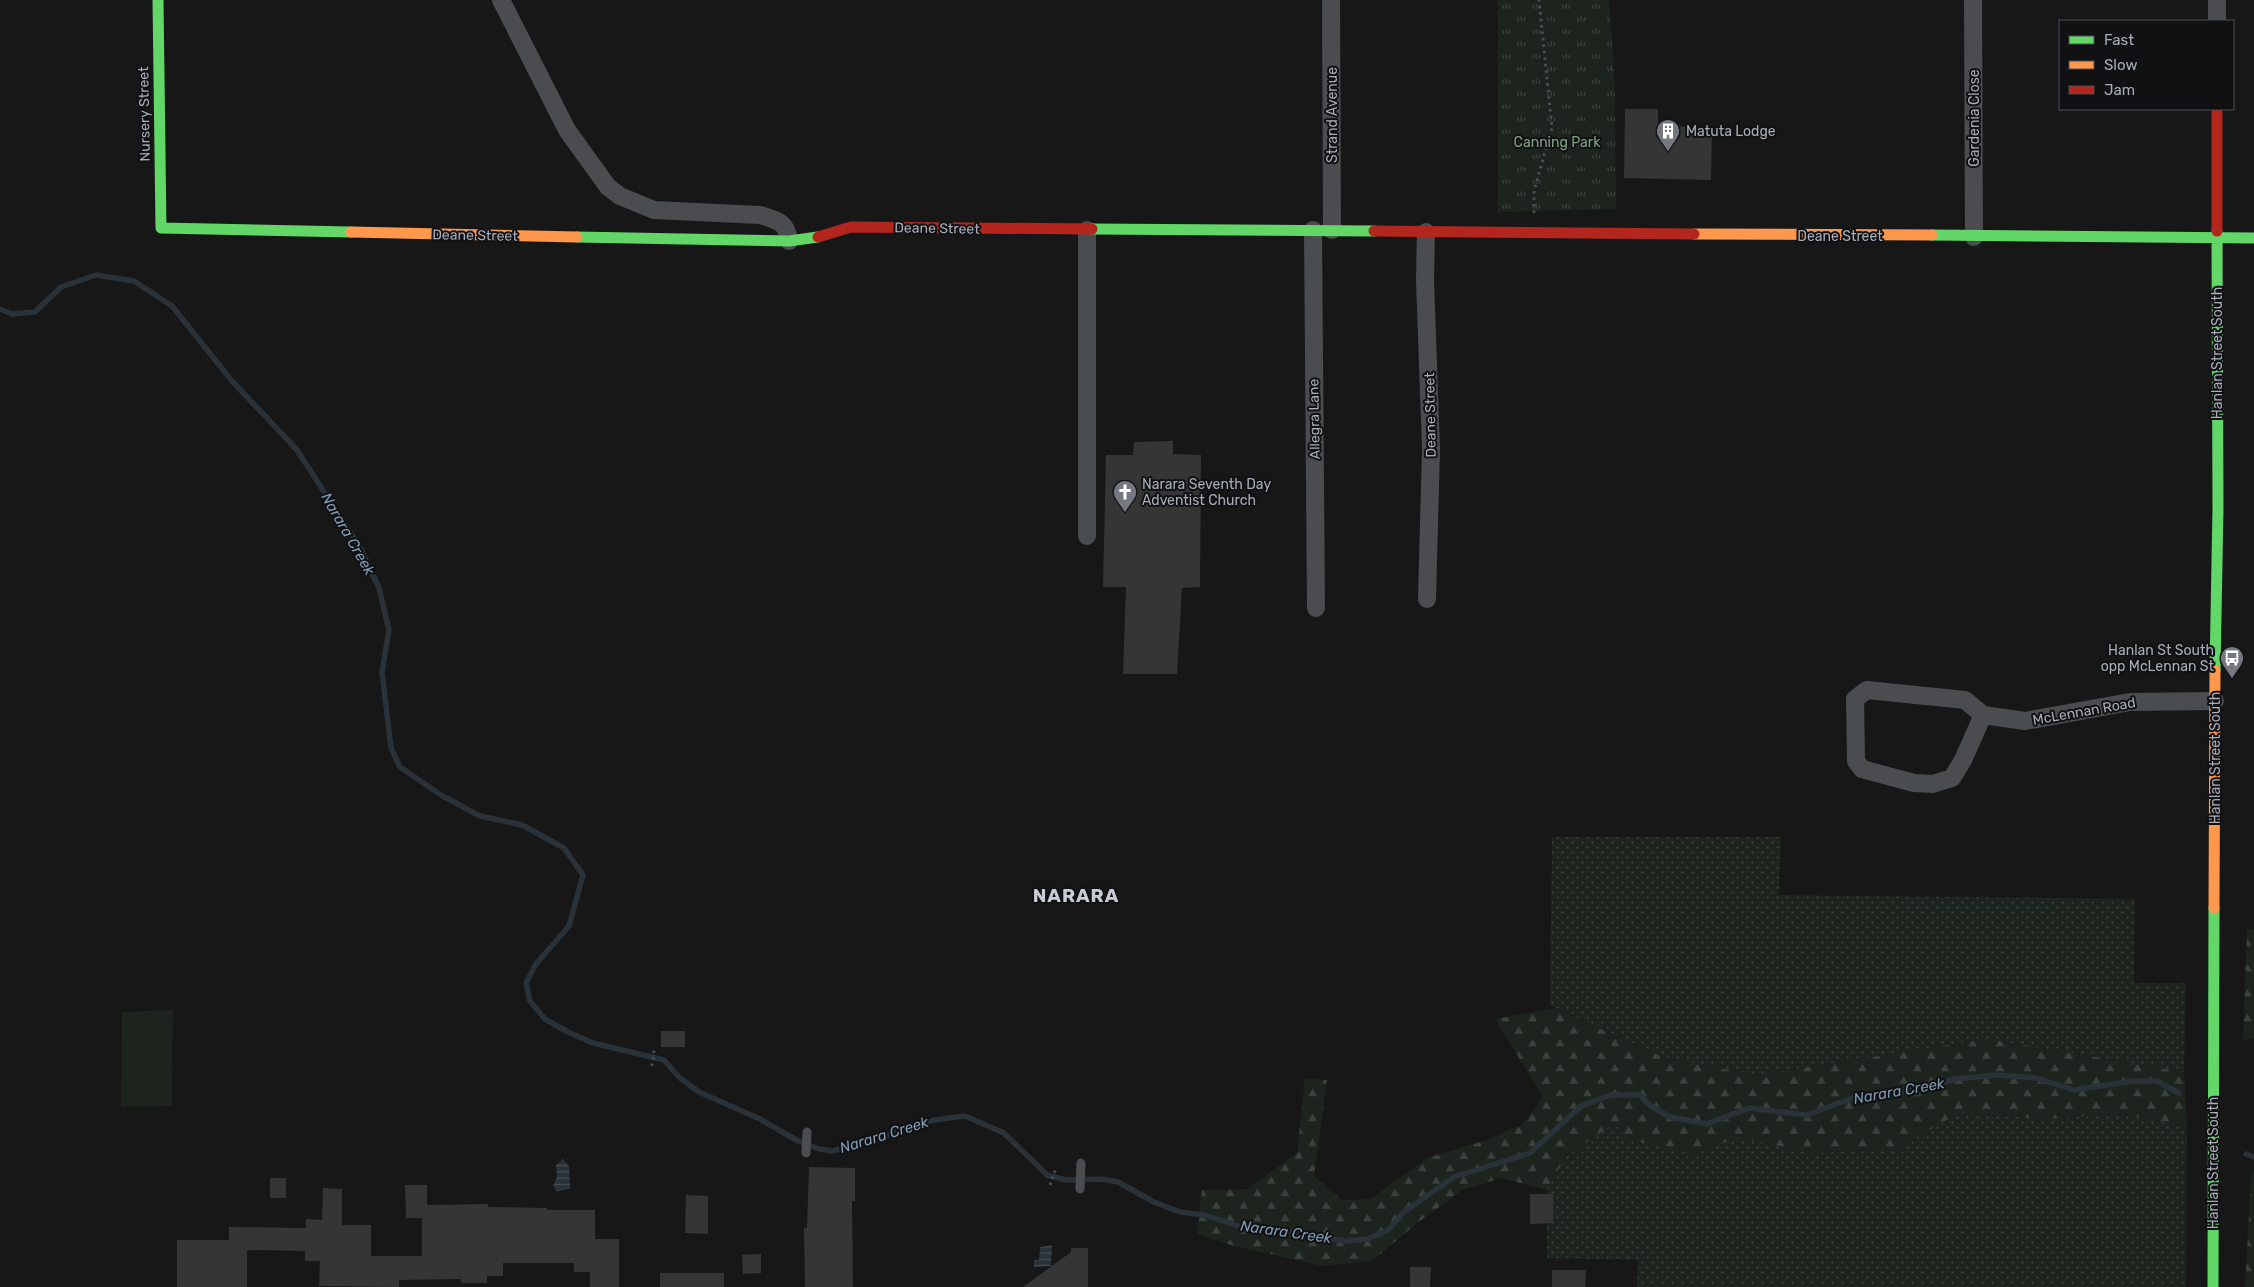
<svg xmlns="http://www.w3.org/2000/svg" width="2254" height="1287" viewBox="0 0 2254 1287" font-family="Rubik,sans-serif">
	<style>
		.grass { fill: url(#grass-dots) }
		.forest { fill: url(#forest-firs) }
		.park { fill: url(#park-tufts) }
		.pitch { fill: #1d241e }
		.water { fill: url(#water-rules) }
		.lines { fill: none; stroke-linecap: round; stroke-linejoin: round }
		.stream { stroke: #2a3239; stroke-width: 5.5 }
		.building { fill: #353536 }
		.path { stroke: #4d4e52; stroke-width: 3; stroke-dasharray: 2.5 4; stroke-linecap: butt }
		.lane { stroke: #4b4c50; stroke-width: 9 }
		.street { stroke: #4b4c50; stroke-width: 18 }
		.fast { stroke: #63d668; stroke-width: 11 }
		.slow { stroke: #ff974d; stroke-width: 11 }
		.jam { stroke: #b3261e; stroke-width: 11 }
		.labels { text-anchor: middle; stroke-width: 4; stroke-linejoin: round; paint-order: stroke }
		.street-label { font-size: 14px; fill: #a8adb8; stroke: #111113 }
		.poi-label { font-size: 14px; fill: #a8adb8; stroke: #111113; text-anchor: start }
		.park-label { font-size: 14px; fill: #7fa381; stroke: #111113 }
		.water-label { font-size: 15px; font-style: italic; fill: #7f9bb3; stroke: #111113 }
		.district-label { font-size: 19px; font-weight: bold; letter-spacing: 1px; fill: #c9ccd4; stroke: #111113 }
	</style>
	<defs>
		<pattern id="grass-dots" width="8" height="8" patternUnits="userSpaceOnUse" patternTransform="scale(1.25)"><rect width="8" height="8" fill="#1d241e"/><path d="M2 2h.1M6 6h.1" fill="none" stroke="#3b413d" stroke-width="1.8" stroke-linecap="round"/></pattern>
		<pattern id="forest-firs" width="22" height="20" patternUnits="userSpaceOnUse" patternTransform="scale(1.25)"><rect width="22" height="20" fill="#1d241e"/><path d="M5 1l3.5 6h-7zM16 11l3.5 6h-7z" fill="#3b413d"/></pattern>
		<pattern id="park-tufts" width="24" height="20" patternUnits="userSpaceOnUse" patternTransform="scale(1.25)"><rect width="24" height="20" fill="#1d241e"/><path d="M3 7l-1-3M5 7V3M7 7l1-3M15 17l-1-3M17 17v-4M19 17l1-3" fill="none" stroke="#3b413d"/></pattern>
		<pattern id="water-rules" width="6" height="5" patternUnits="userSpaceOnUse" patternTransform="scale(1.25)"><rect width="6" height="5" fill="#2a3239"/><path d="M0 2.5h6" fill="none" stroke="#464d54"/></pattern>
	</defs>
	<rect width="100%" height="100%" fill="#171717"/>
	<!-- grass -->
	<path class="grass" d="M1552 837H1781L1779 895 2135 899 2134 983H2186L2184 1072 1987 1039 1757 1075 1665 1058 1550 1005Z
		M1959 1112 2049 1119 2119 1113 2187 1126 2186 1287H1637L1638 1260 1547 1258 1546 1190 1567 1156 1614 1123 1692 1154 1739 1137 1809 1153 1895 1150Z"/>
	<!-- forest -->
	<path class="forest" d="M2247 928 2254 930V1038L2243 1040Z
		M1555 1008 1665 1058 1757 1075 1987 1039 2184 1072 2187 1126 2119 1113 2049 1119 1960 1112 1895 1150 1809 1153 1739 1137 1692 1155 1628 1139 1614 1123 1567 1156 1546 1190 1502 1178 1462 1190 1416 1224 1372 1261 1322 1266 1231 1245 1197 1234 1202 1190 1247 1189 1297 1153 1305 1078 1327 1080 1314 1176 1342 1200 1371 1199 1427 1158 1487 1140 1523 1124 1543 1097 1495 1019Z
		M2254 1171V1287H2245L2251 1176Z"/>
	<!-- park -->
	<path class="park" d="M1498 0H1609L1615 85 1616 209 1498 212Z"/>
	<!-- pitch -->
	<path class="pitch" d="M173 1010 172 1106 121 1107 122 1012Z"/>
	<!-- water -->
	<path class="water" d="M563 1159 569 1166 570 1189 557 1191 553 1186 557 1177 556 1165Z
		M1052 1245 1051 1266 1034 1267V1260H1039L1040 1247Z"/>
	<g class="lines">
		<!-- stream -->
		<path class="stream" d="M0 309 12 314 35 312 61 287 96 275 134 281 172 306 232 381 297 450 361 549 379 588 389 630 382 672 391 748 400 767 441 795 480 816 522 825 564 848 583 875 569 926 536 964 526 983 530 1001 545 1019 568 1032 593 1043 664 1060 680 1078 699 1092 760 1119 798 1141 819 1149 832 1151 861 1144 934 1120 965 1116 1004 1133 1047 1175 1066 1180 1101 1179 1118 1182 1154 1202 1180 1212 1204 1215 1245 1228 1275 1229 1346 1241 1368 1239 1388 1230 1404 1212 1454 1177 1530 1153 1581 1106 1611 1095H1641L1645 1101 1651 1106 1670 1117 1707 1124 1749 1108 1807 1115 1855 1097 1898 1093 1955 1079 1998 1075 2036 1078 2074 1090 2133 1081H2157L2179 1093
			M2246 1154 2254 1157"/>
	</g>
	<!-- building -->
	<path class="building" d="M1625 109H1658V126L1712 127 1711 180 1624 178Z
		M1173 441V454L1201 455 1200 587 1182 588 1177 674H1123L1126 587H1103L1106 455H1133L1134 442Z
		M661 1031H685V1047H661Z
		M809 1167 855 1168V1201H852L853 1287H805L804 1228H807Z
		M270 1178H286V1198H270Z
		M405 1185H427V1205L488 1204V1207L547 1208V1210H595V1239H619V1287H590V1272H574V1263H503V1276H487V1283H461V1279L399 1280V1287L319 1286 320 1261H305V1251L247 1250V1287H177V1240H229V1227L306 1228V1219L322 1220 323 1188 342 1189V1225H371V1256H422V1218H406Z
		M1530 1194H1553V1223L1530 1224Z
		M686 1195 708 1196V1234L685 1233Z
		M1071 1248H1088V1287H1023L1071 1252Z
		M761 1254V1273L743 1274 742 1255Z
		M1410 1267H1431L1430 1287H1410Z
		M1552 1270H1586L1585 1287H1552Z
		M660 1273H724V1287H660Z"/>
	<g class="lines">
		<!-- path -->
		<path class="path" d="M1534 213V191L1552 128 1539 0
			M652 1066 654 1050
			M1050 1185 1056 1168"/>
		<!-- lane -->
		<path class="lane" d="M806 1153 807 1132
			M1080 1189 1081 1163"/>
		<!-- street -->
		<path class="street" d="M501 0 567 130 608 187 620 196 654 210 760 215C777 220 787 222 789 241
			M1331 0 1332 230
			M1973 0 1974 237
			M2217 21V0
			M1313 230 1316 608
			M1426 232 1425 280 1431 449 1427 599
			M1087 536V230
			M1983 715 1963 760 1952 778 1933 784 1914 783 1862 769 1856 761 1855 699 1867 690 1965 700 1983 715 2025 721 2130 702 2215 701"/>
		<!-- fast -->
		<path class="fast" d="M158 0 161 228 351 232
			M1092 229 1374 231
			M1932 235 2254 238
			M577 237 789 241 818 237
			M2215 670 2218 508 2217 231
			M2213 1287 2214 908"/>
		<!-- slow -->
		<path class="slow" d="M351 232 577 237
			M1694 234 1932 235
			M2214 908 2215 670"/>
		<!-- jam -->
		<path class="jam" d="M2217 109V231
			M1374 231 1694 234
			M818 237 851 227 1092 229"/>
	</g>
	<!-- icons -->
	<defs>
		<g id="building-pin" transform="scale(1.25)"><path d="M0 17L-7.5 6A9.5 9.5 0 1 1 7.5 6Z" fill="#757880" stroke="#111113"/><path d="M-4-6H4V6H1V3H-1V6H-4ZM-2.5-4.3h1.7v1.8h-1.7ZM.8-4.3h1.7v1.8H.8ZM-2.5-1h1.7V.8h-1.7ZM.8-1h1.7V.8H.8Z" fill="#fff"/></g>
		<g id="church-pin" transform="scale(1.25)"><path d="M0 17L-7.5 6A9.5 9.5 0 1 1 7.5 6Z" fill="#757880" stroke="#111113"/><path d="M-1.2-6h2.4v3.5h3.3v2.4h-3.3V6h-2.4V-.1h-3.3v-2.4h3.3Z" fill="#fff"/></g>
		<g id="bus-pin" transform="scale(1.25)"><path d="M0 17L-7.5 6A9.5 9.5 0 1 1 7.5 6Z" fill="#757880" stroke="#111113"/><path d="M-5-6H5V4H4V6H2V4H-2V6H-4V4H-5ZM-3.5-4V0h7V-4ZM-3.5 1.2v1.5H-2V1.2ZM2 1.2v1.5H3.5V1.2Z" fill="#fff"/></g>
	</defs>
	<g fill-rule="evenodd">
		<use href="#building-pin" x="1668" y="131"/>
		<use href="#church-pin" x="1125" y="492"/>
		<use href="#bus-pin" x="2232" y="658"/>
	</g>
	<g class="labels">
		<!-- street labels -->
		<g class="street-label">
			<text transform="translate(144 114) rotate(-91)" y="5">Nursery Street</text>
			<text transform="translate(1332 115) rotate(-90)" y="5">Strand Avenue</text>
			<text transform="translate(1974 118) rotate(-90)" y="5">Gardenia Close</text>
			<text transform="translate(937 228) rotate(1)" y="5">Deane Street</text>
			<text transform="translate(475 235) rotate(1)" y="5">Deane Street</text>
			<text x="1840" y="241">Deane Street</text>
			<text transform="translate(2217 353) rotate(-90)" y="5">Hanlan Street South</text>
			<text transform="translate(1430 415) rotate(-91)" y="5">Deane Street</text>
			<text transform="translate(1314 419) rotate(-91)" y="5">Allegra Lane</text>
			<text transform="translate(2084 711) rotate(-10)" y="5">McLennan Road</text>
			<text transform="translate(2215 758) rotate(-90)" y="5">Hanlan Street South</text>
			<text transform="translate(2213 1163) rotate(-90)" y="5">Hanlan Street South</text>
		</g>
		<!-- poi labels -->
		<g class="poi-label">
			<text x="1686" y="136">Matuta Lodge</text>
			<text x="1142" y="489">Narara Seventh Day<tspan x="1142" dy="16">Adventist Church</tspan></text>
			<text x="2214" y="655" text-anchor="end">Hanlan St South<tspan x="2214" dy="16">opp McLennan St</tspan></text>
		</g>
		<!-- park labels -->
		<g class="park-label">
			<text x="1557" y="147">Canning Park</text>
		</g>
		<!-- water labels -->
		<g class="water-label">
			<text transform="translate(348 534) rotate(60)" y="5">Narara Creek</text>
			<text transform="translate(1899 1091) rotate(-10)" y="5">Narara Creek</text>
			<text transform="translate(884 1135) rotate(-17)" y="5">Narara Creek</text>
			<text transform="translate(1286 1232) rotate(8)" y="5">Narara Creek</text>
		</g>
		<!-- district labels -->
		<g class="district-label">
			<text x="1076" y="902">NARARA</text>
		</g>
	</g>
	<!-- legend -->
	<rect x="2059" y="20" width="175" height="90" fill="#111113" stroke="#4d4f55"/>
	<rect x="2069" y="36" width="25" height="8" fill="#63d668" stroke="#4d4f55"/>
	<text x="2104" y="45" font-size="15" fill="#a8adb8">Fast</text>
	<rect x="2069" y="61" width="25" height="8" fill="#ff974d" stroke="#4d4f55"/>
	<text x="2104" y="70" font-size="15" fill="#a8adb8">Slow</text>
	<rect x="2069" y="86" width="25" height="8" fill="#b3261e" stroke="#4d4f55"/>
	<text x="2104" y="95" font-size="15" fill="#a8adb8">Jam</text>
</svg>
